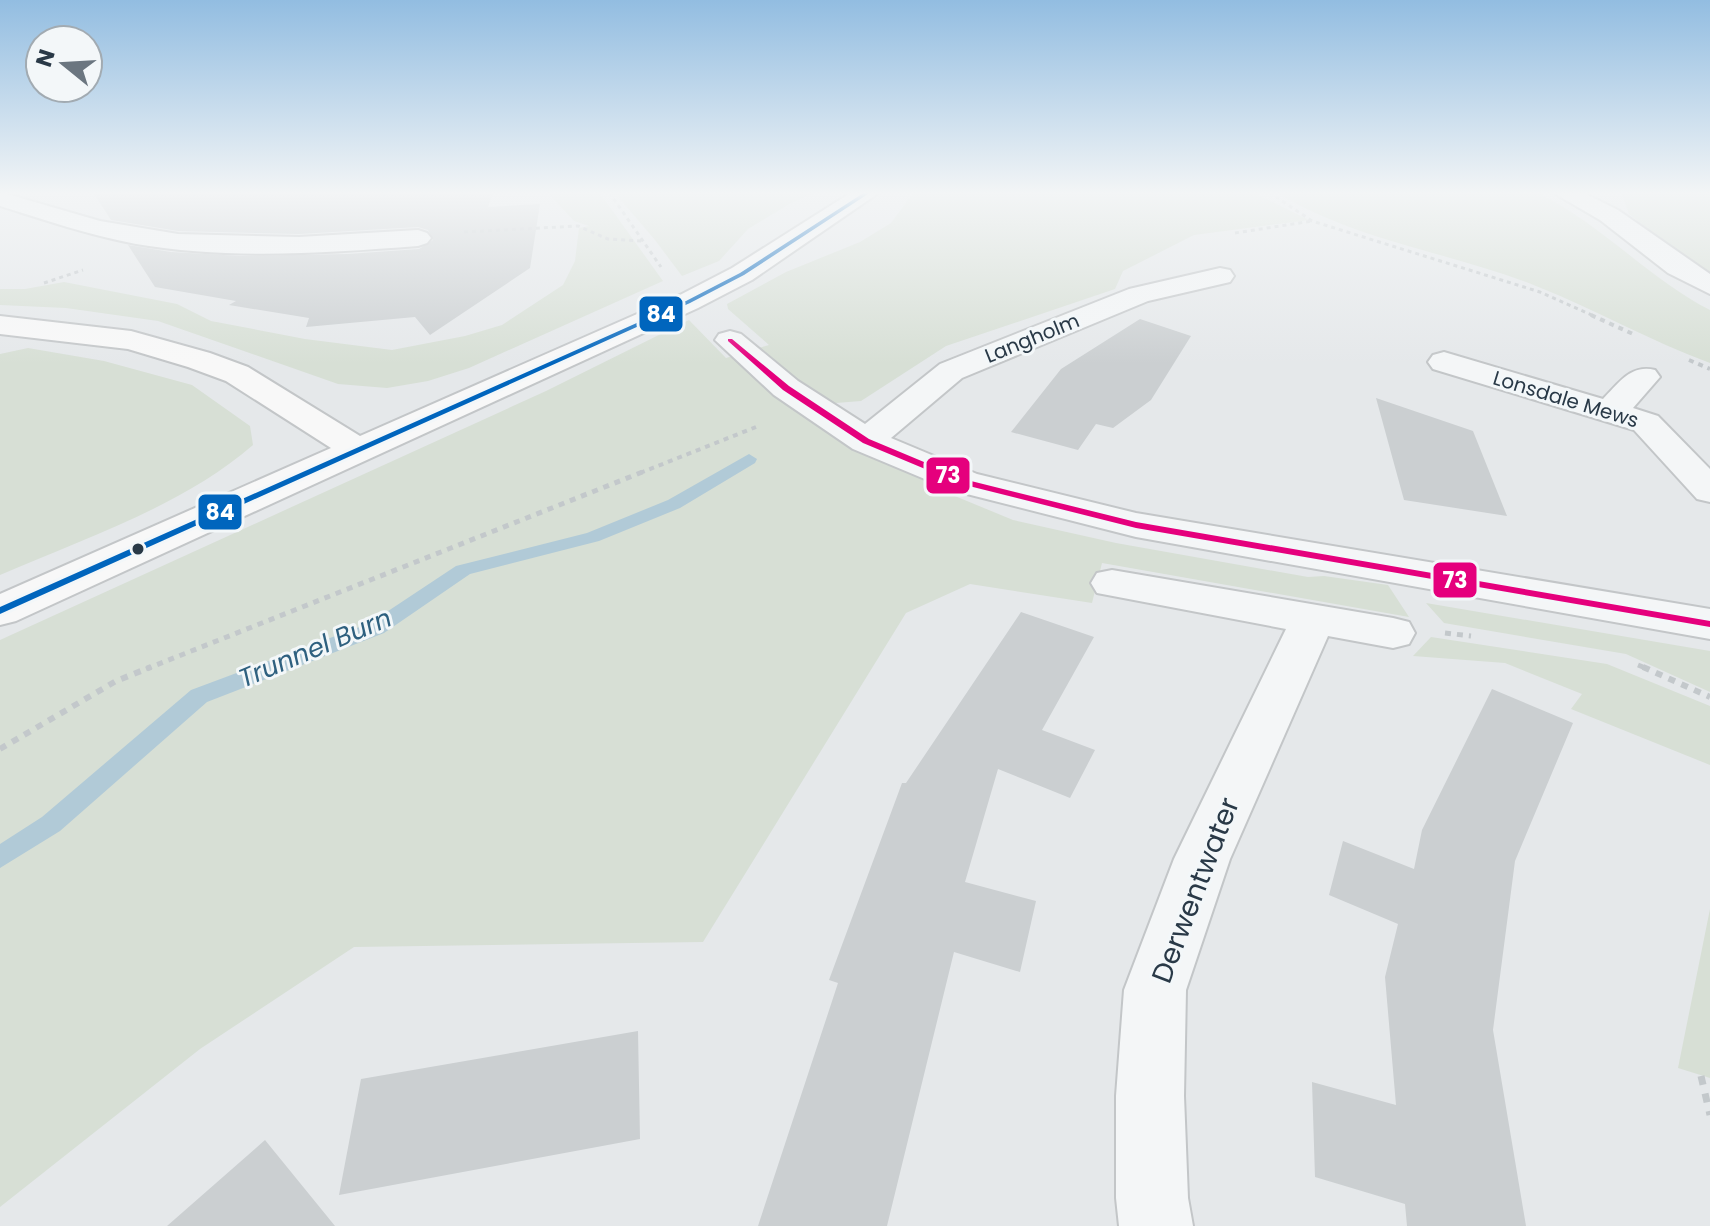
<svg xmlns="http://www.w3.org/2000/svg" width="1710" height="1226" viewBox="0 0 1710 1226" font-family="Poppins,sans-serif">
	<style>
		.green { fill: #d7dfd5 }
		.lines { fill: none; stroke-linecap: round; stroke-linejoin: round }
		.stream { fill: #b1cad7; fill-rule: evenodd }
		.building { fill: #cbcfd1 }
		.street-casing { stroke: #c3c6c8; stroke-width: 4 }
		.secondary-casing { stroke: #c3c6c8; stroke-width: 4 }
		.path-far4 { stroke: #c3c8cb; stroke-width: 3; stroke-dasharray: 4 4; stroke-linecap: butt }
		.path-far3 { stroke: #c3c8cb; stroke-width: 4; stroke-dasharray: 5 5; stroke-linecap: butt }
		.path-far2 { stroke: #c3c8cb; stroke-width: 5; stroke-dasharray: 6 6; stroke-linecap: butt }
		.path-far1 { stroke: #c3c8cb; stroke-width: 6; stroke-dasharray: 7 7; stroke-linecap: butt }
		.path { stroke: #c3c8cb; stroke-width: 7; stroke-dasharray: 9 9; stroke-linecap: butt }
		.street { fill: #f4f6f7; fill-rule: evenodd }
		.secondary { fill: #f8f8f8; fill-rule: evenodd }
		.bus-1-casing { stroke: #f3f7f9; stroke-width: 6 }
		.bus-2-casing { stroke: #f3f7f9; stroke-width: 6 }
		.bus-1 { fill: #e5007d; fill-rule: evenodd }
		.bus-2 { fill: #0065bd; fill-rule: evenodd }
		.bus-dot { fill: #293947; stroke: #f3f7f9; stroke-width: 3 }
		.labels { text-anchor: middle; stroke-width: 6; stroke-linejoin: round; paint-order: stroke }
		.far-street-label { font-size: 20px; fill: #293947; stroke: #f3f7f9 }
		.water-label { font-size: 26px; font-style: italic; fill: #2e607f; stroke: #f3f7f9 }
		.near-street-label { font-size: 28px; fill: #293947; stroke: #f3f7f9 }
		.line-badge { stroke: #f3f7f9; stroke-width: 3 }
		.badge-label { font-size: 22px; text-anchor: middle; font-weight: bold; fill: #fff }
	</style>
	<rect width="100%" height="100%" fill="#e5e8ea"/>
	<!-- green -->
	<path class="green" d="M547 192H599L663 281 469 368 428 381 387 388 338 384 158 321 66 308 0 305V289H25L64 282 177 304 211 321 305 339 392 350 465 336 502 325 563 285 575 261 579 228 589 226 574 221Z
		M614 192H817L791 203 748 229 719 261 682 276 655 240Z
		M914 192H1252L1309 220 1194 235 1123 271 1115 289 946 346 861 401 811 405 949 476 933 487 1013 520 1116 543 1308 577 1324 576 1388 585 1409 617 1102 563 1092 603 970 584 906 613 703 942 354 947 200 1049 0 1207V640L546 391 689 320 726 358 769 345 728 309 727 304 786 272 860 242 891 223Z
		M1276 192H1535C1599 221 1647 278 1710 310V363C1650 341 1595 309 1536 286 1451 252 1355 241 1276 192Z
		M1621 192H1710V279L1629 214Z
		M28 348 104 361 192 385 250 426 253 445C183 506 85 538 0 575V354Z
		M1426 603 1710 651V692L1626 654 1444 623Z
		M1431 637 1607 664 1710 706V765L1571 709 1582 694 1505 663 1413 656Z
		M1710 909V1078L1678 1068Z"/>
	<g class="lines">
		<!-- stream -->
		<path class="stream" d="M749 454 757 459 755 463 680 508 599 541 470 574 384 633 207 702 60 831 0 868V844L42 817 191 690 370 623 456 566 587 533 668 500Z"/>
	</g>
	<!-- building -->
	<path class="building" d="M93 192H493L488 207 540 204 530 268 430 335 415 317 306 327 309 318 229 305 236 301 155 287 128 245 171 252 241 256 348 254 419 249 433 240 428 230 418 227 299 234 178 231 111 220Z
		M1140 319 1191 336 1151 400 1113 428 1096 424 1078 450 1011 432 1061 369Z
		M1376 398 1473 431 1507 516 1404 500Z
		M1021 612 1094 637 1042 730 1095 750 1070 798 998 769 965 882 1036 901 1020 972 954 952 887 1226H758L838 983 829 980 902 783H906Z
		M1492 689 1573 723 1515 861 1493 1030 1526 1226H1407L1405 1204 1315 1177 1312 1082 1396 1105 1385 977 1398 924 1329 895 1343 841 1414 869 1422 830Z
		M638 1031 640 1139 339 1195 361 1079Z
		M265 1140 335 1226H167Z"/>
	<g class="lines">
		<!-- street casing -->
		<g class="street-casing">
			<path id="street" d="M0 192 100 221 178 234 299 237 418 230 427 233 431 238 427 243 418 246C325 253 229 260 136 244 89 235 45 220 0 206Z
				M1552 192H1582L1618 210 1710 274V294L1668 273 1600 220Z
				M1220 268 1230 270 1234 276 1230 282 1148 301 962 378 891 438 977 474 1136 513 1710 609V639L1136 537 951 490 853 449 774 395 715 340 719 334 730 331 741 334 798 381 865 424 940 364 1129 289Z
				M1444 352 1603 399C1619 383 1631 364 1655 370L1660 377 1633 408 1658 416 1710 469V502L1697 499 1634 430 1433 369 1428 362 1433 355Z
				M1112 570 1393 618 1409 622 1415 633 1409 644 1393 648 1328 636 1230 859 1186 990 1184 1096 1188 1198 1193 1226H1119L1116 1198V1096L1124 990 1174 859 1286 629 1097 593 1091 583 1097 573Z"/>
		</g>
		<!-- secondary casing -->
		<g class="secondary-casing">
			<path id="secondary" d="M852 192H880L752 280 698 308 16 621 0 625V594L331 448 226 381 188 367 128 349 0 334V316L131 331 210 353 248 367 360 436 678 296 732 268Z"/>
		</g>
		<!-- path-far4 -->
		<path class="path-far4" d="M609 192 661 267
			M1269 192 1312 221 1540 292 1596 317
			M464 232 578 226 608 239 643 241
			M1235 233 1312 221
			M44 283 83 270"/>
		<!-- path-far3 -->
		<path class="path-far3" d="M1591 315 1633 334
			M1689 360 1710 369
			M640 473 756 427"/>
		<!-- path-far2 -->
		<path class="path-far2" d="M1445 633 1471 636
			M1638 665 1648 669
			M146 669 645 471"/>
		<!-- path-far1 -->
		<path class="path-far1" d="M1643 667 1710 697
			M0 749 116 681 151 667"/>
		<!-- path -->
		<path class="path" d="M1701 1076 1710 1115"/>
		<!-- street -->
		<use href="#street" class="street"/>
		<!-- secondary -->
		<use href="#secondary" class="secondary"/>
		<!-- bus-1 casing -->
		<g class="bus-1-casing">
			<path id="bus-1" d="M728 339H732L789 386 869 439 967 480 1136 522 1710 621V627L1136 528 961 484 863 443 783 390 728 341Z"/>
		</g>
		<!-- bus-2 casing -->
		<g class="bus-2-casing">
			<path id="bus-2" d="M865 192H871L744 275 690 303 0 614V607L686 301 740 273Z"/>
		</g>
		<!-- bus-1 -->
		<use href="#bus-1" class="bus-1"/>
		<!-- bus-2 -->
		<use href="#bus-2" class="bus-2"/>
	</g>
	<!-- sky -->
	<linearGradient id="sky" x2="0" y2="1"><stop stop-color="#92bde1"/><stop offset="0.53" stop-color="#f3f5f6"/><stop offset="1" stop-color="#f3f5f6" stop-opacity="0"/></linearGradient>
	<rect width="1710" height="364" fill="url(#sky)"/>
	<!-- markers -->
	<circle class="bus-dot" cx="138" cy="549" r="7"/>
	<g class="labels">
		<!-- far-street labels -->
		<g class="far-street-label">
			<text transform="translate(1032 338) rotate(-22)" y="7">Langholm</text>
			<text transform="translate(1566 399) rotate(17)" y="7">Lonsdale Mews</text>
		</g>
		<!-- water labels -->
		<g class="water-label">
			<text transform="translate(315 648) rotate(-23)" y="9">Trunnel Burn</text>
		</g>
		<!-- near-street labels -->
		<g class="near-street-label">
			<text transform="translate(1195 890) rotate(-69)" y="10">Derwentwater</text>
		</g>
	</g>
	<g class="line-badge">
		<rect x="638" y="295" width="46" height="38" rx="8" fill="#0065bd"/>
		<rect x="925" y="456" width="46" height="39" rx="8" fill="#e5007d"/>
		<rect x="197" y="493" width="46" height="38" rx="8" fill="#0065bd"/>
		<rect x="1432" y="561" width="46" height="38" rx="8" fill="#e5007d"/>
	</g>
	<g class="badge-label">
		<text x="661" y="322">84</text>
		<text x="948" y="483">73</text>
		<text x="220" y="520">84</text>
		<text x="1455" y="588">73</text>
	</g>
	<!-- north arrow -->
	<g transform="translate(64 64) rotate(288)"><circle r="38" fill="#f3f7f9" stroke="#a2abb2" stroke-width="2"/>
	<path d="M0-6L14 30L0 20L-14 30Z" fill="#6b7680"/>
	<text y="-12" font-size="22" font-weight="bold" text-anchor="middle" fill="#293947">N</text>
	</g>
</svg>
